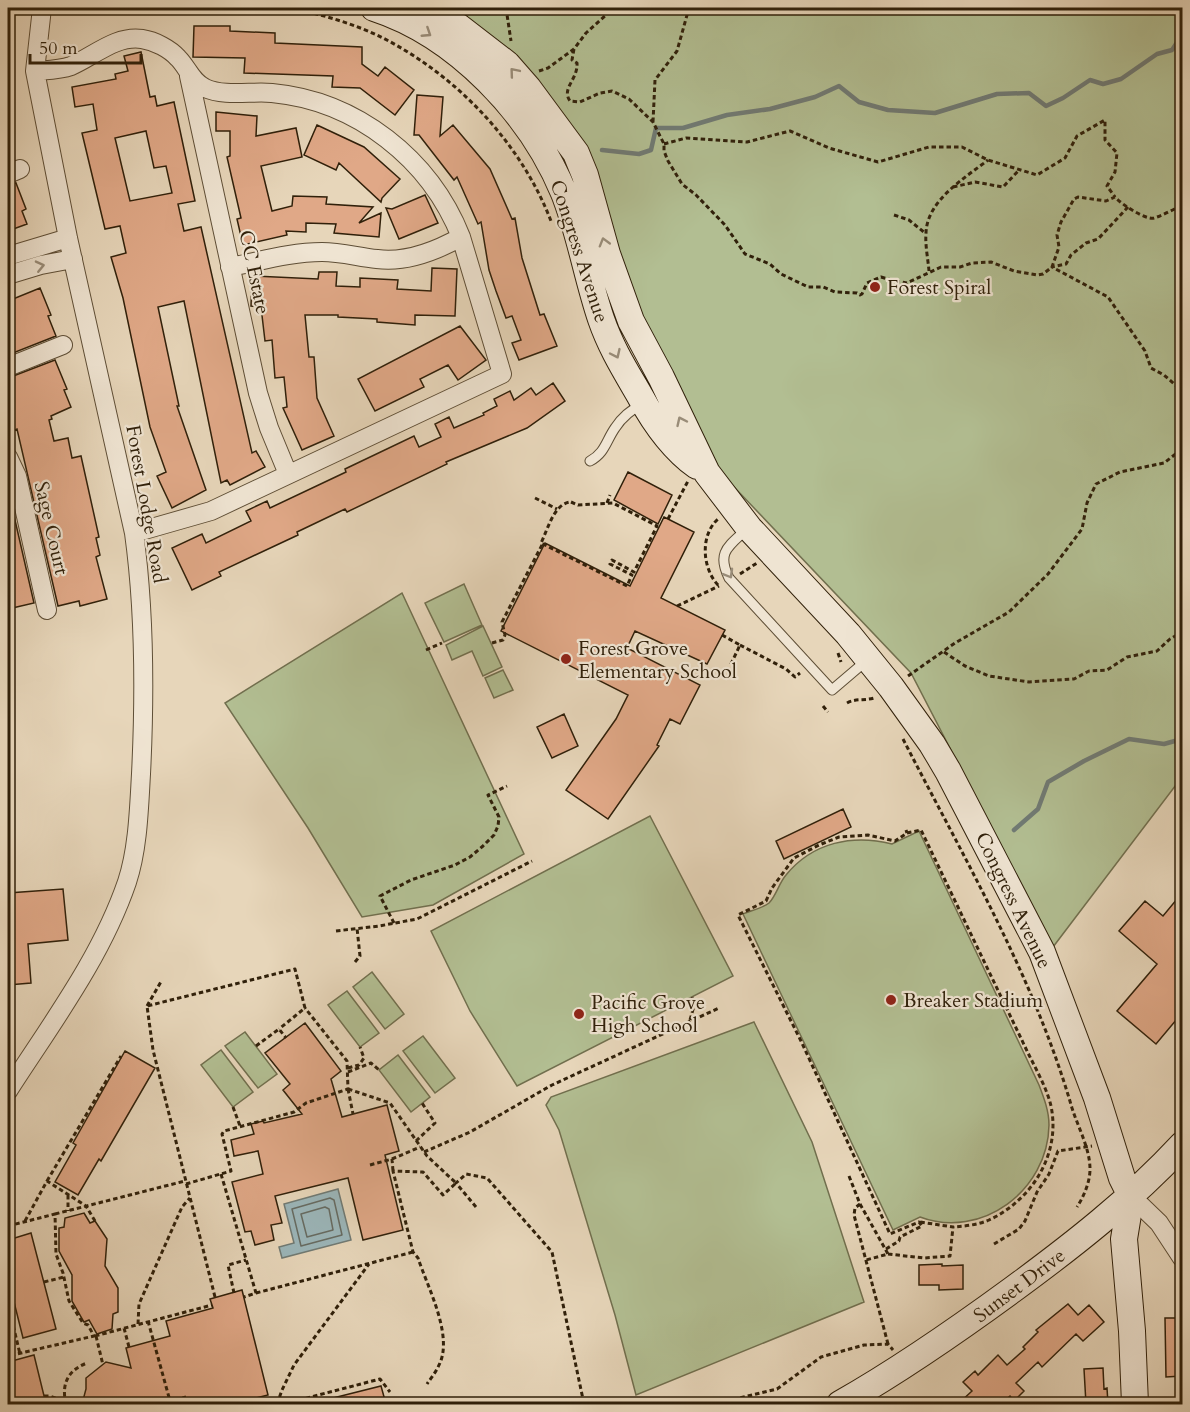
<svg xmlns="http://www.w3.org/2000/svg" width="1190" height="1412" viewBox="0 0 1190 1412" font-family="Cardo,serif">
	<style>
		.green { fill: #b2be92; stroke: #716f4e; stroke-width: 1.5 }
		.water { fill: #9bb6ba; stroke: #707a74; stroke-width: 1.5 }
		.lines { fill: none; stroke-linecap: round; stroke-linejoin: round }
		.shore { stroke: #666b62; stroke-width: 1.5 }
		.stream { stroke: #707a74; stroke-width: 4.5 }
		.building { fill: #e0a887; stroke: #30200a; stroke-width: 1.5; fill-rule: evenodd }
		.lane-casing { stroke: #5e4e36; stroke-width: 11 }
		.street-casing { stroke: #5e4e36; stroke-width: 20 }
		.secondary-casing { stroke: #30200a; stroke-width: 28 }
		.path { stroke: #30200a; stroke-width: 3; stroke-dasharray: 4.5 3; stroke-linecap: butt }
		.lane { stroke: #efe4d2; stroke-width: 9 }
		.street { stroke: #efe4d2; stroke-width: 18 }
		.secondary { stroke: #efe4d2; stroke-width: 26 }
		.oneway { stroke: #998c78 }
		.poi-dot { fill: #8f2418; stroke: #efe4d2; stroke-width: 2 }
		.labels { text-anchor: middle; stroke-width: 4.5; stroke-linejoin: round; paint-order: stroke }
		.street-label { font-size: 20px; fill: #30200a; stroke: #efe4d2 }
		.poi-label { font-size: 20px; fill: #30200a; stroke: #efe4d2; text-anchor: start }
	</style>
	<rect width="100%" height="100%" fill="#e7d6ba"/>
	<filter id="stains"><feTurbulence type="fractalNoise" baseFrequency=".00333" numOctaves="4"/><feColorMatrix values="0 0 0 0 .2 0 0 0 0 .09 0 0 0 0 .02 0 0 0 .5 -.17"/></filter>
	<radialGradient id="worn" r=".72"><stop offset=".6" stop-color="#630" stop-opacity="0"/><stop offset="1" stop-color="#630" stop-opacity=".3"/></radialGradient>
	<!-- green -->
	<path class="green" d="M426 8H1182V777L1053 947 911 673 716 468 661 377 585 175Z
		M464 584 482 625 444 642 425 603Z
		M402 593 524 854 433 905 362 917 308 828 225 703Z
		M483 626 502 667 483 676 472 651 452 660 446 645Z
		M503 670 513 690 494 698 485 678Z
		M650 816 733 976 517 1086 470 1011 431 931Z
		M919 831 1039 1085C1044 1098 1049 1111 1049 1125 1048 1191 981 1240 920 1217L893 1230 743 914C750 911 763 908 769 903 776 896 779 883 786 875 813 842 853 834 892 844Z
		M372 972 404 1014 385 1029 353 987Z
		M347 991 379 1033 360 1047 328 1005Z
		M754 1022 812 1142 864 1302 636 1395 615 1315 559 1130 546 1105 551 1097Z
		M245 1032 277 1074 258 1088 225 1046Z
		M423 1036 455 1078 435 1093 403 1051Z
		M221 1050 253 1092 233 1107 201 1065Z
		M398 1055 430 1097 411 1112 379 1070Z"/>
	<!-- water -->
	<path class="water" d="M338 1189 351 1240 282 1258 279 1247 294 1243 284 1204Z"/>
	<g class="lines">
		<!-- shore -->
		<path class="shore" d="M330 1198 334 1200 342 1235 301 1246 292 1209Z
			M325 1207 329 1209 333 1230 307 1237 301 1214Z"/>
		<!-- stream -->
		<path class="stream" d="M602 150 639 154 651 150 656 128H683L727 115 770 109 815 97 839 86 859 102 888 110 935 113 997 94 1029 93 1046 106 1063 98 1090 80 1103 84 1121 79 1157 54 1172 50 1182 35
			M1014 830 1038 809 1048 782 1084 761 1129 739 1164 744 1182 739"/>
	</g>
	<!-- building -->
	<path class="building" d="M194 26H230V31L275 33V43L362 47V64L378 76 385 67 414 90 395 115 360 88 332 87 333 76 244 73 245 58 193 57Z
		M141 52 150 97 155 96 157 106 174 102 195 201 178 204 184 231 201 227 252 453 256 451 265 467 230 485 227 480 221 483 184 301 158 307 179 406H177L206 490 172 508 157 476 166 472 150 427 123 298 111 257 126 253 120 226 105 229 82 133 97 130 93 104 75 107 72 87 116 79 115 74 128 71 124 56ZM146 131 154 168 166 166 172 193 130 201 115 138Z
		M417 95 443 97 440 136 453 125 490 169 512 219 515 218 522 258 540 315 544 314 557 346 519 360 512 343 521 340 512 316 506 318 496 291 489 270 481 222 478 224 457 177 454 180 419 135H414Z
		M216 112 257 116 256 136 296 128 302 157 261 166 272 211 292 206 293 196 327 197 326 204 373 207 359 223 381 213 379 237 334 233 336 224 306 223V232L286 231 287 235 243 245 237 219 241 218 227 157 230 156V131H216Z
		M317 125 364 147 400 179 382 198 381 202 339 163 336 170 304 155Z
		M16 183 26 209 22 211 27 224 8 231V185Z
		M425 195 438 223 399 239 386 208 392 209Z
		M432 268 457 269 455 316 415 315V325L377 322V319L338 317V315H305L309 357H314L317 398 334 436 302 450 283 408 287 407 284 377 275 378 272 340 265 341 261 307 251 306 252 276 318 279 319 272H337L336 286 360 287V278L398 280 397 289 431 291Z
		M40 288 51 315 48 316 56 336 8 355V301Z
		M460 326 486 360 458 380 448 365 420 379 424 387 375 411 358 379Z
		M55 360 67 389 64 390 71 407 51 416 52 419 49 420 54 441 68 438 72 458 81 456 99 537 96 538 100 555 96 557 107 599 80 606 79 601 58 606 17 429 8 433V404L13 402 8 388V378Z
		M553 383 565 401 527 428 446 462 447 464 347 512 345 509 297 532 298 535 219 572 221 576 192 590 172 548 202 534 206 543 251 521 246 511 267 501 270 508 346 472 345 469 414 436 419 447 441 437 435 424 449 417 454 428 484 415 483 413 497 406 494 399 510 391 514 400 531 388 536 395Z
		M628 472 672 495 658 524 614 500Z
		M12 507 34 603 8 609V508Z
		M664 517 694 532 661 598 725 630 707 664 635 631 627 648 700 685 680 724 670 719 657 745 659 746 608 819 566 790 616 719 628 695 501 631 545 543 630 586Z
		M564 714 578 746 552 758 537 727Z
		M843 809 851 827 784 859 776 841Z
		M63 889 68 940 28 944 31 983 8 985V893Z
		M1182 893V1013L1156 1044 1117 1011 1157 964 1119 931 1145 901 1163 916Z
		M305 1023 341 1071 331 1079 342 1117 387 1105 399 1151 385 1155 403 1230 363 1240 348 1178 275 1196 282 1223 271 1225 274 1240 255 1245 251 1231 245 1232 232 1182 263 1174 258 1151 234 1156 231 1140 254 1134 251 1124 263 1121 264 1123 302 1114 283 1090 290 1084 265 1053Z
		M125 1051 155 1068 101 1161 99 1159 78 1195 55 1182 76 1145 73 1143Z
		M84 1213 90 1223 95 1221 107 1239 105 1266 118 1288V1312L113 1314 112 1329 97 1334 89 1320 84 1322 72 1301V1275L59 1251V1228L64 1227 65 1218Z
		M31 1233 56 1329 23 1338 8 1278V1240Z
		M942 1264V1266L963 1265V1289L939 1290V1285H919V1265Z
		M242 1290 268 1395 231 1404H82L86 1389V1378L106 1362 131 1368 126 1348 170 1336 166 1321 213 1308 210 1299Z
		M1068 1304 1078 1315 1089 1305 1104 1322 1083 1341 1076 1334 1042 1367 1038 1362 1016 1383 1024 1391 1014 1401 1010 1396 1001 1404H958L972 1391 963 1382 975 1371 978 1375 998 1355 1007 1365 1025 1349 1023 1347 1038 1332 1036 1330Z
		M1165 1318H1182V1376L1166 1377Z
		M34 1355 46 1404H12L8 1386V1362Z
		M1103 1368 1104 1389 1107 1388 1108 1404H1086L1084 1369Z
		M381 1386 386 1404H326L325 1400Z"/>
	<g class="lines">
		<!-- lane casing -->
		<g class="lane-casing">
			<path id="lane" d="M590 461C605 453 606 441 615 428 622 417 632 409 644 403
				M747 529C729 546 716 552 729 578L832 690 866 661
				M8 1016V1015"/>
		</g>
		<!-- street casing -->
		<g class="street-casing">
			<path id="street" d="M35 71C47 70 60 70 71 66 94 56 116 35 142 39 155 41 170 49 178 58 188 68 191 81 205 88 225 97 251 91 272 93 357 101 430 159 461 237L502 374 211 511 134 533
				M189 76 258 393 269 428 288 474
				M8 174 20 169
				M8 256 68 238
				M230 267C261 261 291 252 322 252 341 252 358 257 377 259 407 263 436 251 461 237
				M8 275 41 265 73 259
				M8 367 63 345
				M8 457 17 476 47 610
				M8 1091C51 1024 101 958 127 882 138 849 139 808 141 774 145 693 145 613 134 533L68 238 35 71 42 8
				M1131 1196 1159 1223 1182 1258"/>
		</g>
		<!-- secondary casing -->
		<g class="secondary-casing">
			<path id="secondary" d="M374 8C457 35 531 113 564 193 580 233 587 278 601 319 611 348 625 370 640 396 654 422 672 448 697 466
				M426 8 459 27 507 64 528 88 576 153 585 175 607 254 631 321 661 377 707 473 749 528 848 634 891 687 932 744 948 771 1042 952 1097 1098 1122 1178 1131 1196 1124 1239 1132 1331 1135 1404
				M840 1404C900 1370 956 1331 1012 1290 1072 1246 1131 1200 1182 1145"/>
		</g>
		<!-- path -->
		<path class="path" d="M292 8C323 15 355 24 383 38 457 76 521 143 551 221
			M506 8 511 41
			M574 49 572 60 577 63C578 80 561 88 570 101L580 102 600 93 612 91 629 99 653 122 664 144V151L668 161 682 184 696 195 725 225 745 254 770 264 781 274 808 287H823L835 292 857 293 860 295 862 294 867 283 881 277 895 281 907 283 941 267H960L972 263 991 262 1014 271 1037 275 1043 274 1052 267 1059 247 1057 235 1061 222 1074 199 1078 197 1106 201 1115 197C1121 204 1145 220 1154 218 1164 215 1173 209 1182 206
			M539 71 548 68 574 49 586 33 607 14 611 8
			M653 122 655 80 677 51 689 8
			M664 144 686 138 747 142 790 131 829 148 878 162 929 147H962L988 160 1037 175 1065 158 1077 136 1105 120V140L1117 153 1115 172 1107 186 1115 197
			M953 187 975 182 1003 187 1019 170
			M1128 207 1098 239 1086 243 1071 255 1066 264 1052 267 1108 297 1145 351 1151 368 1164 375 1182 391
			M894 215 909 220 925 233
			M929 271C928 259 925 245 926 233 927 200 965 178 988 160
			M535 498 557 509
			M571 502 578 505 613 503 657 526 634 572 612 560 610 564 632 575 627 586 541 543C548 529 554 503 571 502Z
			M607 503 610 495
			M668 519 688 481
			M740 574 757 563
			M718 585C702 568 700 535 718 519
			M677 606 719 586
			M722 635 740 645 730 666
			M492 643 503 640 505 635 502 622 543 543
			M740 645 786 669 795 677 800 673
			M426 650 442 643
			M944 652 965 666 989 676 1029 682 1074 679 1089 671 1107 670 1127 657 1157 651 1170 639 1182 632
			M838 653 841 662
			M908 676 955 643 1009 612 1048 574 1082 529 1087 503 1096 484 1120 472 1164 463 1182 449
			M847 703C856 698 864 701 874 698
			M823 706 828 712
			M903 739C965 860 1034 977 1072 1108 1078 1127 1090 1149 1090 1169 1090 1182 1084 1196 1077 1207
			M907 833 921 830 1029 1055C1037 1071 1047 1089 1051 1106 1061 1154 1032 1200 989 1220 978 1225 965 1226 953 1227
			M394 923 380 896 411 880 455 865 470 857 483 846 494 835 498 826 499 817 488 795 507 786
			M336 931 379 926 417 919 532 861
			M355 962 360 956 357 928
			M147 1006 162 980
			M690 1020 694 1006 692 997
			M256 1046 279 1029 286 1038
			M348 1068 359 1065 364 1058 360 1047
			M348 1072 371 1063 379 1070
			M348 1089 390 1103 427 1156 456 1183 443 1195 423 1172 393 1171 413 1252 418 1258C427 1286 454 1336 439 1365 436 1372 431 1378 427 1384
			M348 1089 353 1114
			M233 1107 240 1126
			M416 1141 435 1123 422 1103
			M424 1152 470 1132 552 1085 719 1008
			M392 1159 420 1147
			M370 1165 392 1159 393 1171
			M221 1174 256 1293 244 1297
			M849 1176 860 1204 855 1208 854 1215 888 1344
			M47 1181 121 1056
			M186 1184 231 1171 222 1134 224 1131 294 1112 306 1103 348 1089 347 1061 305 1008
			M68 1195V1211
			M860 1204 888 1254 866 1260
			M476 1207 456 1183 466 1174 487 1178 552 1252 584 1404
			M55 1214 185 1181
			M25 1221 47 1181 86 1206 95 1221
			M8 1226 55 1214 56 1254 63 1273 69 1301 83 1323 88 1325 94 1336 8 1356
			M994 1244 1019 1229 1025 1221 1037 1192 1049 1174 1058 1151 1092 1146
			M886 1249 899 1241 900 1237 922 1226 919 1222 890 1234 801 1041 738 915 766 901 772 888 794 858 819 845 839 837 868 835 895 841 907 833 906 830
			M888 1254 924 1258 950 1256 953 1227 920 1222
			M44 1282 64 1277
			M234 1293 228 1265 246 1260
			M256 1293 413 1252
			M215 1297 153 1050 147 1006 295 969 305 1008 279 1029
			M8 1304 20 1354
			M148 1321 170 1401
			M138 1324 139 1304 182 1207 190 1198
			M124 1328 129 1347
			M95 1336 212 1305
			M96 1336 103 1365
			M44 1396H50L65 1402
			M242 1401 243 1404
			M168 1402 186 1397
			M66 1404C61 1384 68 1370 87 1363
			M277 1404 282 1390 294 1365 369 1264
			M284 1404 380 1379 390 1392
			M696 1404 723 1402 777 1389 821 1357 864 1345 888 1344 893 1350"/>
		<!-- lane -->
		<use href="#lane" class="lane"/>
		<!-- street -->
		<use href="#street" class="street"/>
		<!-- secondary -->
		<use href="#secondary" class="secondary"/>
	</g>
	<!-- one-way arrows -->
	<defs><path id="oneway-chevron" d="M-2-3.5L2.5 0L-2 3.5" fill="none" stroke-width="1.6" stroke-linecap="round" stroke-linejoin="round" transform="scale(1.5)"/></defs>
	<g class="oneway">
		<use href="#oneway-chevron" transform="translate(427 33) rotate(33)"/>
		<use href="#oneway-chevron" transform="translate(514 72) rotate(-130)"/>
		<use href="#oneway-chevron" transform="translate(604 242) rotate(-106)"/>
		<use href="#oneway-chevron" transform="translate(40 266) rotate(-13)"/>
		<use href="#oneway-chevron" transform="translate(616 354) rotate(65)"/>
		<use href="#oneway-chevron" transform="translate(681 421) rotate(-115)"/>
		<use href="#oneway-chevron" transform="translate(729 574) rotate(60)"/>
	</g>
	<!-- markers -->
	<g class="poi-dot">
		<circle cx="875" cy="287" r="6"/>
		<circle cx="566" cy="659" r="6"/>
		<circle cx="891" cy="1000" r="6"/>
		<circle cx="579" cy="1014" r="6"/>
	</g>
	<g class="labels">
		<!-- street labels -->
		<g class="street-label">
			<text transform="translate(580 251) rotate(72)" y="7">Congress Avenue</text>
			<text transform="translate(255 272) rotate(78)" y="7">CC Estate</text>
			<text transform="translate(147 504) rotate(80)" y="7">Forest Lodge Road</text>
			<text transform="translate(52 528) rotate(77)" y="7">Sage Court</text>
			<text transform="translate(1014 900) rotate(64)" y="7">Congress Avenue</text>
			<text transform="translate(1019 1285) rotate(-37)" y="7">Sunset Drive</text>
		</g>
		<!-- poi labels -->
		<g class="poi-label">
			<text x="887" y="294">Forest Spiral</text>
			<text x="578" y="655">Forest Grove<tspan x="578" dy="23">Elementary School</tspan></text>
			<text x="903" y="1007">Breaker Stadium</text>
			<text x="591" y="1009">Pacific Grove<tspan x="591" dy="23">High School</tspan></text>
		</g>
	</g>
	<!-- margin -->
	<rect width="1190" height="1412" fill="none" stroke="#e7d6ba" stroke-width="30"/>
	<rect x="9" y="9" width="1172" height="1394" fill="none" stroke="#30200a" stroke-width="3"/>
	<rect x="15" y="15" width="1160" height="1382" fill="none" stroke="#30200a" stroke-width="1.5"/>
	<!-- scale -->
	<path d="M30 54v9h111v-9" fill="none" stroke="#30200a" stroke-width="3"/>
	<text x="39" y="54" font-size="18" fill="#30200a" stroke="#efe4d2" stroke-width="4.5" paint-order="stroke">50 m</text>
	<rect width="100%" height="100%" filter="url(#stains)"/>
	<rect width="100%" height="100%" fill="url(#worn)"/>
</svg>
